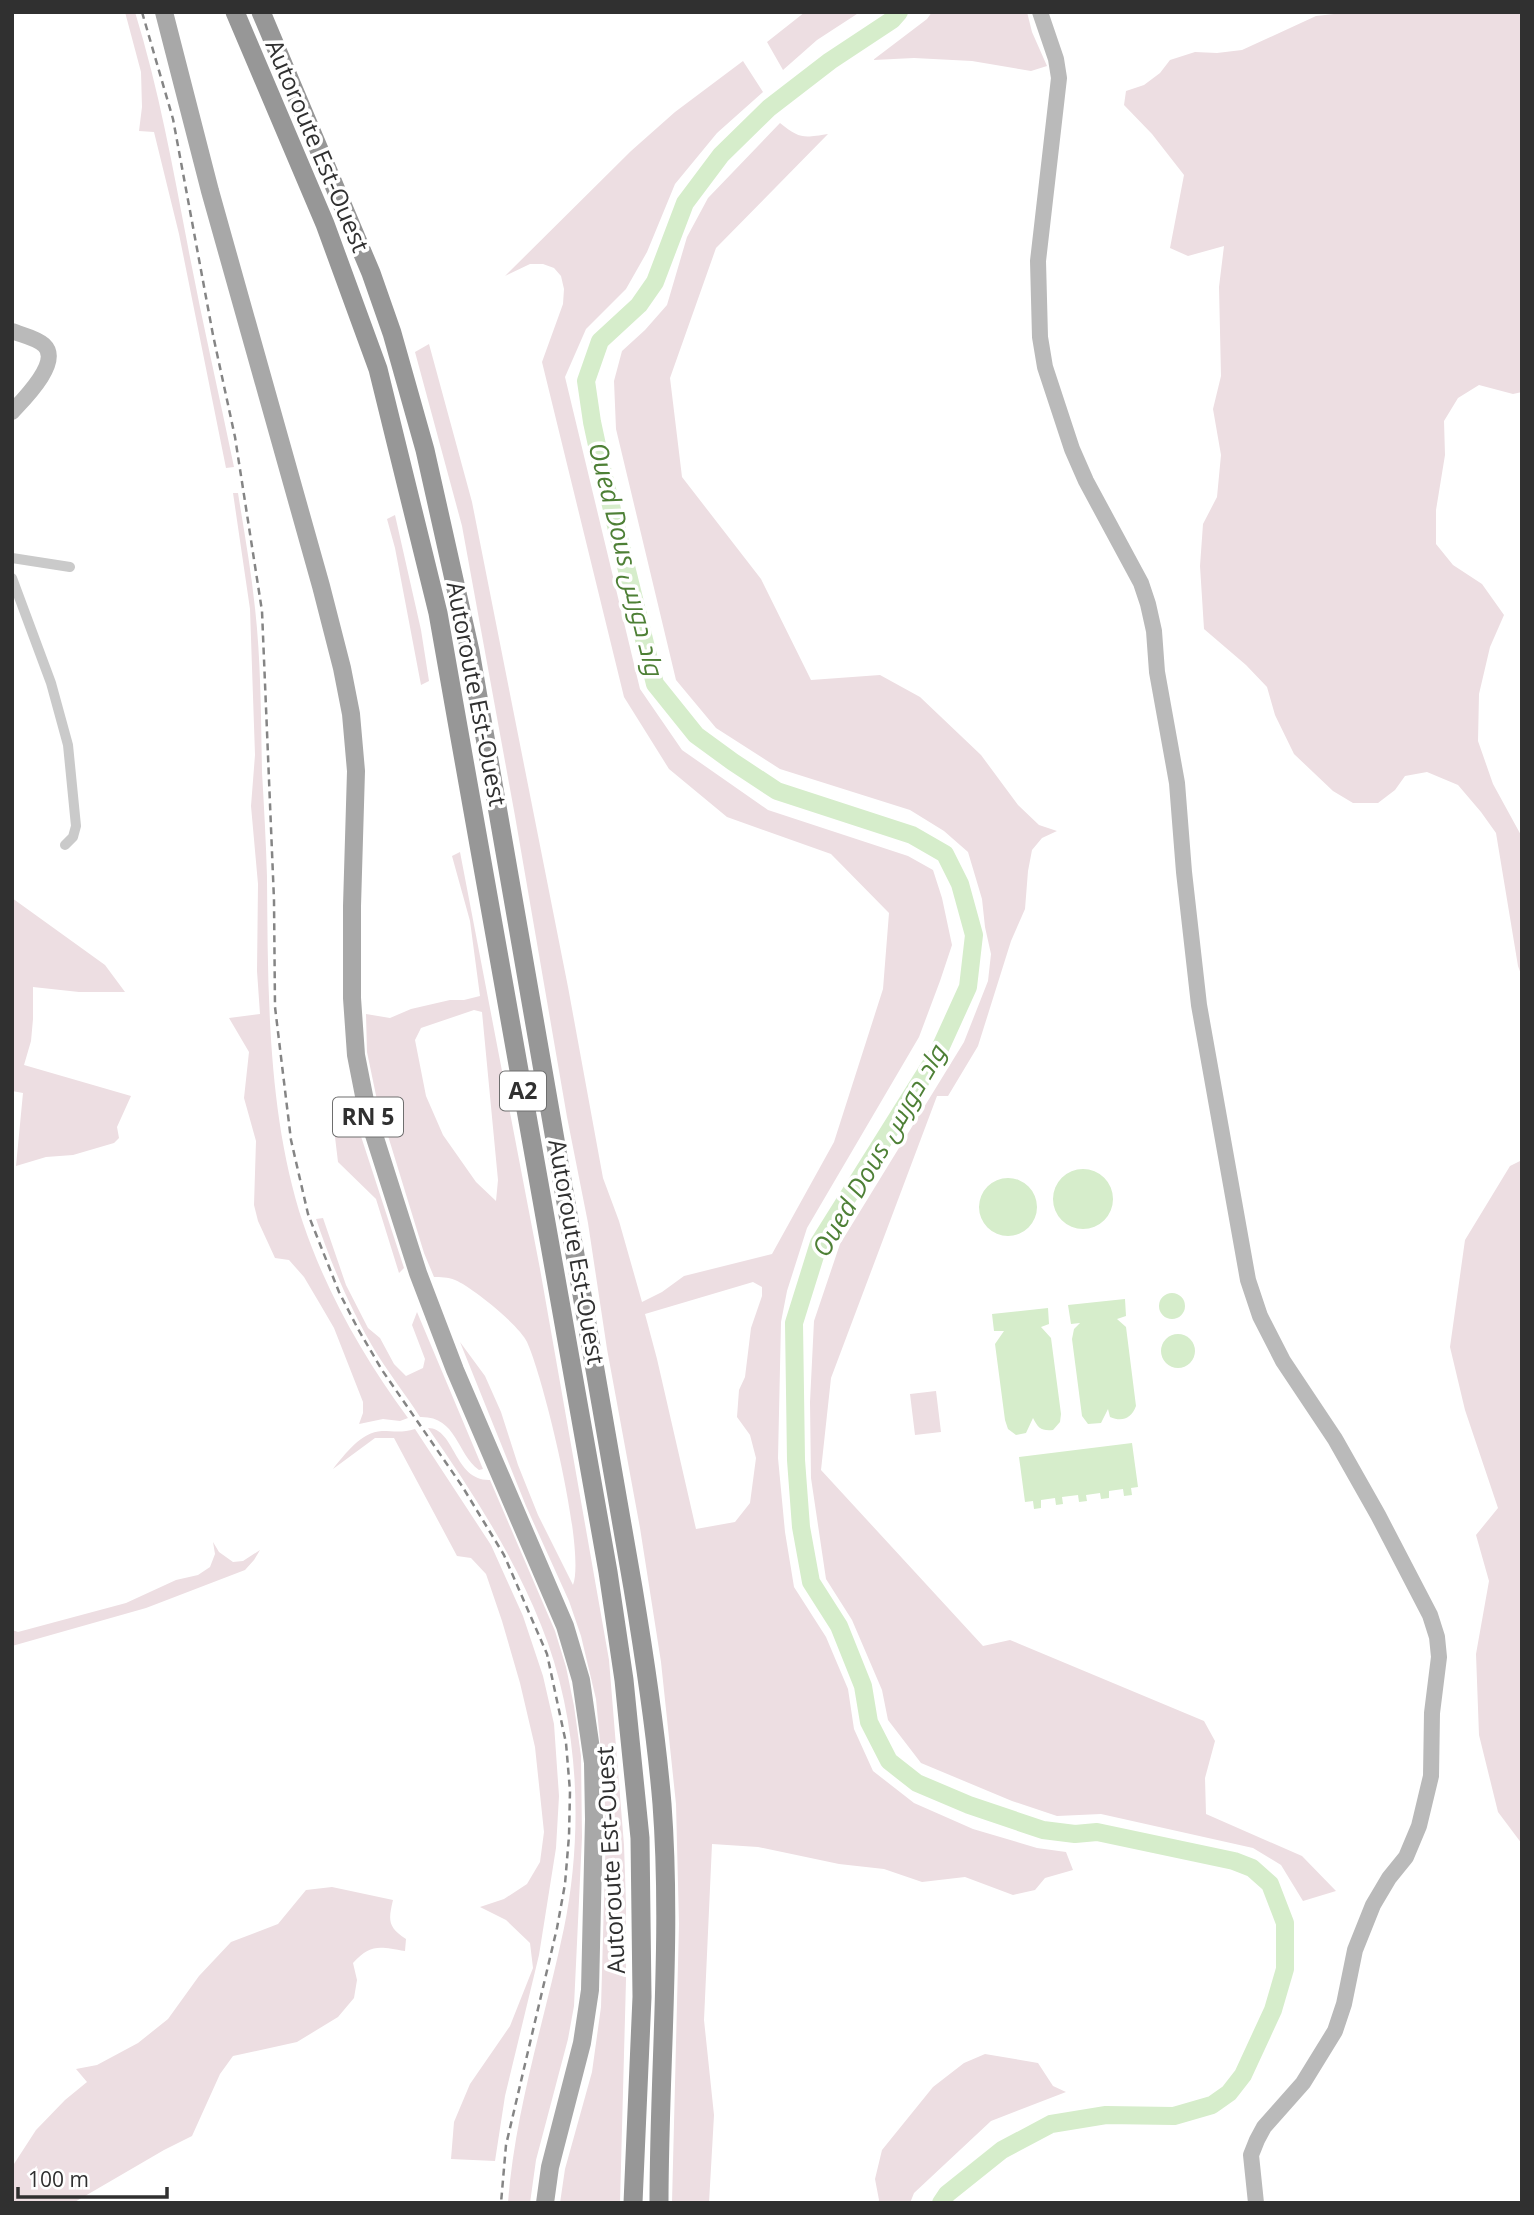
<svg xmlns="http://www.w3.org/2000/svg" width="1534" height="2215" viewBox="0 0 1534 2215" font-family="'Open Sans',Cairo,sans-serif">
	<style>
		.green { fill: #eddee2; fill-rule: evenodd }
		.water { fill: #d6edcb }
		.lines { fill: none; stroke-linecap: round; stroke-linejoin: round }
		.river { stroke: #d6edcb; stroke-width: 18 }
		.street { stroke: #cacaca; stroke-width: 10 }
		.secondary { stroke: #bababa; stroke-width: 16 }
		.primary { stroke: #a8a8a8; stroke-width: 18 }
		.highway { stroke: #979797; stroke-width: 19 }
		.rail { stroke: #858585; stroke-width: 2.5; stroke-dasharray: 7 5; stroke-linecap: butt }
		.labels { text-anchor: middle; stroke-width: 7; stroke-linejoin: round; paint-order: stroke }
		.shield { fill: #fff; stroke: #6e6e6e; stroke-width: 2 }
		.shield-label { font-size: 23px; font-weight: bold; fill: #303030 }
		.street-label { font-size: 24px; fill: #303030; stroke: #fff }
		.water-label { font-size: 26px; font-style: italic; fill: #4e8036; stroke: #fff }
	</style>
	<rect width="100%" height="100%" fill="#fff"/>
	<!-- green -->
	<path class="green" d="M125 12H135C159 90 173 168 188 247 202 321 219 394 234 467L226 468 179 234 154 132 139 131 142 107 141 72Z
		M805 12H860L817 40 783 70 767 42Z
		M932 12H1027L1032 32 1047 66 1031 71 972 61 914 58 873 60 927 19Z
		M1352 12H1522V392L1513 394 1479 385 1458 398 1444 421 1445 455 1436 510V544L1453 565 1482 584 1504 615 1490 647 1479 694 1478 741 1493 784 1522 837V977L1518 966 1496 833 1481 812 1458 785 1427 772 1405 776 1395 790 1378 803H1353L1333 791 1294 754 1275 715 1267 687 1246 665 1204 629 1200 566 1203 524 1217 497 1221 455 1213 409 1221 376 1219 287 1224 246 1188 256 1170 248 1184 175 1152 134 1124 105 1126 91 1144 85 1160 73 1170 60 1195 52 1217 53 1242 50 1316 16Z
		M743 61 763 92 717 133 675 184 647 252 626 289 586 329 565 377 640 689 682 750 768 810 908 856 933 870 942 898 952 945 940 981 919 1037 807 1228 787 1291 781 1322 778 1458 785 1532 794 1587 826 1637 848 1689 854 1729 873 1771 914 1803 973 1829 1037 1848 1066 1852 1073 1870 1045 1878 1035 1890 1013 1895 965 1877 922 1882 884 1869 839 1864 758 1847 712 1844 704 2020 714 2115 709 2203H672L679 1924 676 1804 661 1662 640 1528 607 1349 588 1223 567 1117 515 816 462 526 415 352 429 344 472 502 568 987 603 1178 619 1221 642 1302 662 1292 684 1276 772 1254 834 1142 883 989 889 913 831 854 727 817 669 769 624 697 542 362 563 304 564 289 561 276 554 268 543 264H530L505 276 631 151 675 112ZM753 1282 762 1287V1296L751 1328 745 1377 739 1390 737 1417 750 1435 756 1458 750 1503 735 1522 696 1529 657 1359 645 1314Z
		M780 123C800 139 803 138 828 134L716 248 670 378 682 477 761 579 811 680 880 675 920 697 981 755 1018 805 1039 825 1057 831 1042 838 1032 850 1028 871 1025 909 1011 941 978 1046 948 1096H937L831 1378 821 1470 983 1646 1010 1640 1204 1721 1215 1741 1205 1778 1206 1814 1302 1856 1336 1891 1303 1901 1281 1865 1253 1848 1101 1814 1057 1816 1012 1801 921 1763 888 1720 882 1690 852 1620 826 1579 811 1478 810 1402 814 1321 840 1244 964 1042 988 981 991 954 985 927 982 899 968 852 944 831 910 810 780 769 716 728 676 680 616 429 614 381 622 351 645 330 667 305 687 237 708 198Z
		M233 493H238C244 531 251 569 255 608 261 662 261 717 262 772 264 807 266 842 267 877 268 991 267 1114 303 1223 327 1294 364 1358 408 1418L400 1421 383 1419 359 1424 363 1413V1402L334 1328 320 1304 304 1277 289 1260 275 1258 258 1221 254 1205 256 1141 244 1098 249 1052 229 1018 260 1014 257 971 258 884 251 806 255 755 250 609Z
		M395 515 421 630 429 681 421 685 395 548 387 519Z
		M460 852 540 1269 609 1660 624 1845 626 1904V1980L620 2203H560L565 2169 592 2072 601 2007 606 1829 604 1784 596 1699 581 1636 569 1601 526 1506 460 1342 485 1376 501 1412 518 1465 538 1515 573 1585C586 1551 544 1379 527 1342 519 1325 472 1287 455 1280 448 1277 440 1277 434 1277L424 1253 377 1100 367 1052 366 1014 390 1018 411 1009 450 1000H464L480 996 470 921 452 856ZM474 1010 482 1012 498 1180 496 1201 476 1182 443 1135 426 1096 415 1040 421 1028Z
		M12 898 105 965 125 992H79L33 987V1019L31 1041 24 1065 131 1096 117 1127 119 1138 114 1143 73 1155 46 1157 16 1166 23 1093 12 1091Z
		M349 1115 356 1121 404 1268 399 1273 376 1199 338 1162 335 1137 344 1118Z
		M1522 1160V1844L1498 1812 1479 1735 1476 1654 1489 1581 1476 1535 1498 1508 1465 1410 1450 1347 1465 1240 1510 1166Z
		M323 1218 346 1285 368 1328 380 1338 394 1364 406 1376 423 1368 425 1359 412 1325 417 1312 483 1469 479 1470C456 1453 457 1416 420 1417 406 1395 390 1375 377 1354 351 1311 332 1266 316 1219Z
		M936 1391 941 1432 915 1435 910 1394Z
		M428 1428C455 1428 454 1481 490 1480L555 1631 566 1667 574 1706 581 1756 582 1837 574 2006 568 2039 536 2160 530 2203H508C515 2109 545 2019 564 1928 584 1830 579 1718 541 1625 513 1554 471 1490 428 1428Z
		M415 1429 491 1545 523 1616 543 1676 554 1724 559 1796 556 1848 539 1955 505 2096 495 2161 451 2159 454 2122 470 2084 510 2026 533 1968 530 1943 506 1920 480 1907 504 1899 527 1884 540 1862 544 1832 535 1747 520 1683 502 1621 486 1574 471 1558 457 1556 394 1438H375L333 1469C345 1454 361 1432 382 1431 394 1431 402 1433 415 1429Z
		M213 1542 219 1552 233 1562 243 1561 260 1550 254 1560 245 1570 146 1608 12 1646V1630L18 1632 126 1603 176 1580 198 1575 210 1567 215 1554Z
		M332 1887 393 1900C388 1921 388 1927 406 1939L405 1951C380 1947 371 1943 353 1963L357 1980 354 1998 338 2017 297 2042 233 2056 220 2074 192 2136 164 2150 73 2203H12V2167L36 2130 65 2100 87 2082 76 2069 97 2065 138 2043 168 2019 199 1976 231 1942 278 1924 306 1890Z
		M985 2054 1038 2063 1053 2086 1066 2092 991 2121 914 2193 910 2203H878L879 2200 875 2179 882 2150 933 2087 964 2063Z"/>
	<!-- water -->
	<path class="water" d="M1053 1199a30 30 0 1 1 60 0a30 30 0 1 1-60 0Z
		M979 1207a29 29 0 1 1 58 0a29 29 0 1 1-58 0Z
		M1159 1306a13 13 0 1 1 26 0a13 13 0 1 1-26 0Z
		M1125 1299 1126 1316 1117 1319 1126 1327 1136 1406C1131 1419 1122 1422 1110 1417L1108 1409 1101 1423 1088 1424 1082 1416 1072 1339 1074 1329 1080 1323 1071 1324 1068 1305Z
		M1048 1308 1049 1324 1041 1327 1051 1338 1061 1414 1060 1422 1053 1430C1041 1431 1038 1428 1033 1418L1026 1433 1016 1435 1008 1429 1005 1420 995 1344 1004 1331H994L992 1314Z
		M1161 1351a17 17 0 1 1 34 0a17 17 0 1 1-34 0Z
		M1132 1443 1138 1487 1131 1488 1132 1495 1124 1496 1123 1489 1109 1491V1498L1101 1499 1100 1493 1086 1495 1087 1501 1079 1502 1078 1495 1062 1497 1063 1504 1056 1505 1055 1498 1041 1500V1508L1034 1509 1033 1501 1025 1502 1019 1457Z"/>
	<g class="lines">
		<!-- river -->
		<path class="river" d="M899 12 892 20 830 61 769 108 721 155 685 203 655 282 639 305 600 341 586 381 592 422 603 473 655 684 696 735 733 762 777 791 912 835 945 854 960 884 974 935 968 987 938 1053 819 1243 794 1323 796 1460 801 1527 811 1582 839 1626 863 1686 869 1722 889 1761 917 1783 969 1805 1043 1830 1075 1834 1097 1832 1234 1861 1252 1868 1270 1884 1285 1923V1969L1273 2010 1243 2075 1229 2093 1212 2105 1174 2116 1106 2115 1051 2124 1002 2150 947 2194 941 2203"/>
		<!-- street -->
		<path class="street" d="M12 558 70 567
			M12 578 51 683 68 745 76 826 73 837 65 845"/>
		<!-- secondary -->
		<path class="secondary" d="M1040 12 1056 59 1059 78 1038 261 1040 337 1045 367 1072 449 1086 481 1141 583 1148 604 1154 631 1157 672 1177 783 1184 872 1199 1005 1248 1280 1260 1316 1283 1361 1335 1439 1378 1515 1430 1615 1437 1637 1439 1657 1432 1713 1431 1776 1419 1826 1406 1857 1389 1878 1373 1905 1355 1950 1344 2004 1335 2031 1303 2083 1264 2127 1257 2140 1251 2155 1256 2203
			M12 331C22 335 37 338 44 345 62 362 23 400 12 412"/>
		<!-- primary -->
		<path class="primary" d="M164 12 210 191 321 586 342 668 351 714 356 771 352 906V998L356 1055 368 1116 418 1273 455 1370 565 1626 581 1680 593 1763 594 1819 590 1990 582 2043 550 2167 545 2203"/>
		<!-- highway -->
		<path class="highway" d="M235 12 325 224 378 369 438 613 457 721 608 1572 624 1680 640 1838 642 1997 633 2203
			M261 12 371 273 392 333 425 450 470 651 633 1588C645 1660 656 1731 662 1804 672 1937 659 2070 659 2203"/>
		<!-- rail -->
		<path class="rail" d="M142 12 173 119 213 335 235 437 262 611 274 900 275 1007 291 1140 308 1214 339 1292 358 1329 382 1370 462 1486 504 1555 547 1654 566 1743 570 1791 569 1836 565 1884 557 1928 506 2145 501 2203"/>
	</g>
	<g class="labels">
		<!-- shield labels -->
		<g class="shield">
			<rect x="500" y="1071.5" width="46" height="39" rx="5"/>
			<rect x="333" y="1097.5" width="70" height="39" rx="5"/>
		</g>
		<g class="shield-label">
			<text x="523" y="1099">A2</text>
			<text x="368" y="1125">RN 5</text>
		</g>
		<!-- street labels -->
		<g class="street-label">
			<text transform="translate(317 146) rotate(67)" y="8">Autoroute Est-Ouest</text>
			<text transform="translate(476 694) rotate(79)" y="8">Autoroute Est-Ouest</text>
			<text transform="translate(576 1252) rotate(80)" y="8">Autoroute Est-Ouest</text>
			<text transform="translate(611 1860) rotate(-93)" y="8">Autoroute Est-Ouest</text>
		</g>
		<!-- water labels -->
		<g class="water-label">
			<text transform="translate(626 559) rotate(76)" y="9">Oued Dous واد دورس</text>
			<text transform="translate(879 1151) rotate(-60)" y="9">Oued Dous واد دورس</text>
		</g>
	</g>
	<!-- border -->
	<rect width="1534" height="2215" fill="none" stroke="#303030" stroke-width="28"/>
	<!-- scale -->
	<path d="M18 2187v10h149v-10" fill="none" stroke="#303030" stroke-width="3.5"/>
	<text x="28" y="2187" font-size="21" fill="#303030" stroke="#ffffff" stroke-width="5" paint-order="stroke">100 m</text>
</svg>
